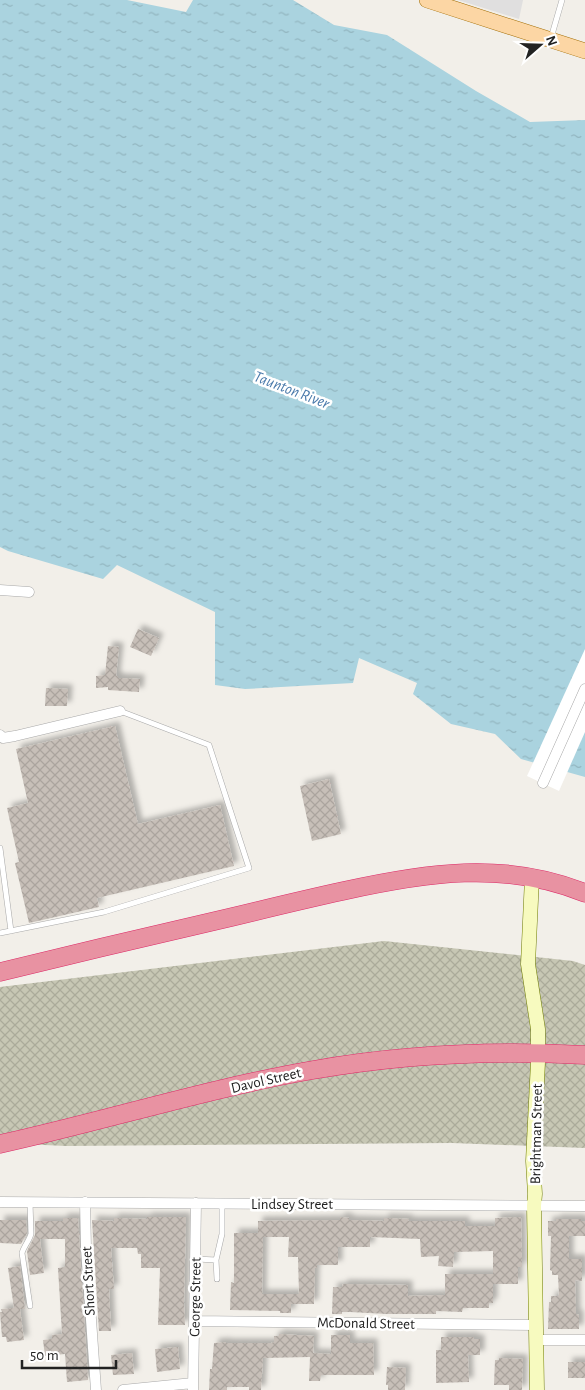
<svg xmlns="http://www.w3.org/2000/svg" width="585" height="1390" viewBox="0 0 585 1390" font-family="'Alegreya Sans',sans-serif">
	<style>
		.residential { fill: #e0dfdf }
		.construction { fill: url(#construction-cross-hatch) }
		.water { fill: url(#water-ripples) }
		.pier { fill: #fff }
		.building { fill: url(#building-cross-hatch); fill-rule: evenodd; filter: url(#shadow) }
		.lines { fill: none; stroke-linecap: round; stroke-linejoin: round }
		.lane-casing { stroke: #a9a9a9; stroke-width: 6 }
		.street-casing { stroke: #a9a9a9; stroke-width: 11 }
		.secondary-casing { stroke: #707d05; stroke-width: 15 }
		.primary-casing { stroke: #a06b00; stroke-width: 16 }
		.highway-casing { stroke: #dc2a67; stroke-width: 19 }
		.lane { stroke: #fff; stroke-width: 5 }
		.street { stroke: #fff; stroke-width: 10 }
		.secondary { stroke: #f7fabf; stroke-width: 14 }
		.primary { stroke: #fcd6a4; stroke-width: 15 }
		.highway { stroke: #e892a2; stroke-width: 18 }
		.labels { text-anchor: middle; stroke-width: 5; stroke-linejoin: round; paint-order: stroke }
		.street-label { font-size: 15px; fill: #222; stroke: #fff }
		.water-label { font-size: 16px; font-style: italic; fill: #4a7aab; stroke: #fff }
	</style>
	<defs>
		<pattern id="construction-cross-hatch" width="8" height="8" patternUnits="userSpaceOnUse" patternTransform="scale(1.25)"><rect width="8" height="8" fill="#c7c7b4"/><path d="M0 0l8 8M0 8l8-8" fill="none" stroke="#abab9a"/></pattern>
		<pattern id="water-ripples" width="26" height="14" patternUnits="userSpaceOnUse" patternTransform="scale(1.25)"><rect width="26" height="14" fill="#aad3df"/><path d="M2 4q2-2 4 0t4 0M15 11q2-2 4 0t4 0" fill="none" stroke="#92b5bf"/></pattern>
		<pattern id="building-cross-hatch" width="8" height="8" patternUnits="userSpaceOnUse" patternTransform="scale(1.25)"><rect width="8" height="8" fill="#c7bfb8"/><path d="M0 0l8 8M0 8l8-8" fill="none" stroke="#aba49e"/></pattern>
		<filter id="shadow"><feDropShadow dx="4.5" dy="-4.5" stdDeviation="2.5" flood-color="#0004"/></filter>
	</defs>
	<rect width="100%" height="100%" fill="#f2efe9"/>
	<!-- residential -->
	<path class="residential" d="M458 0H523L519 19Z"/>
	<!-- construction -->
	<path class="construction" d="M384 941 573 961 585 965V1148L452 1143 66 1146 0 1143V987Z"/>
	<!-- water -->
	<path class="water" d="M0 0H127L186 12 193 0H293L334 25 387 35 476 91 530 122 585 120V777L521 759 495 734 451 724 413 694 417 683 359 658 353 683 245 689 215 685V612L117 565 103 579 8 551 0 547Z"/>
	<!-- pier -->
	<path class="pier" d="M585 649V732L559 791 527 776Z"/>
	<!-- building -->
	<path class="building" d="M138 629 159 638 151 656 130 647Z
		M108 646 119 647 116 676H118V678L140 679 139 692 108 690V687L96 688V676L105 675Z
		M46 688 68 689 67 706H45Z
		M115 726 138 824 220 805 234 866 97 898 99 907 29 923 15 863 19 862 7 808 28 803 16 749Z
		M329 779 341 834 312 841 300 786Z
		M147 1217H186L184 1303 185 1325H158L160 1268H141V1254H138L137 1248H111L114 1289H109L111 1331H99L92 1220 114 1221V1218L147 1219Z
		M340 1217 349 1218V1220L384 1221V1218L409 1219 408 1221H465V1226H495V1218L521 1217 522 1267H518V1284H493V1303H489V1308H463L462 1312 436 1311V1314H387L350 1312H342V1314H332L333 1287H342L343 1284 408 1285V1296L445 1295V1274H493V1251L454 1252 453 1267 438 1266 439 1256 421 1257 420 1239 370 1237V1247H338V1265H317V1268H315L314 1304H291V1313H280V1311L230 1310 231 1282 234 1283V1233H258V1221L340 1220ZM263 1237H289L288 1257H298L299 1294H262Z
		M63 1218H78L88 1380 67 1382 65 1354 45 1356 43 1340 52 1339V1335L62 1334 58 1268 65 1267V1239H40L44 1273 30 1275 27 1251 35 1235V1221H63Z
		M556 1219H581V1221H585V1236H569V1259H582V1281L575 1280 576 1314 579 1315V1329H548L549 1302H551V1296H559L558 1275H552V1271L550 1270 551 1236H548V1221H556Z
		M0 1220H26L27 1233 21 1244 0 1243Z
		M20 1266 25 1309H20L24 1340 7 1342 6 1337H2L0 1312H2L1 1309 14 1308 8 1268Z
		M279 1334 314 1336 313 1353 331 1354V1335H350V1343H373L374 1375H321L320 1381H309L310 1357 263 1358 261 1390H249V1387H227V1390H209L210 1369H212L214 1343 226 1342V1343H271L274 1342V1336H279Z
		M441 1337H474V1339H480V1355H468L469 1382 436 1383V1350H441Z
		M178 1347 180 1369 157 1372 155 1349Z
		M132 1353 134 1374 113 1375 111 1355Z
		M499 1358 523 1359 522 1390H509V1385H494L495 1360H499Z
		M568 1362H585V1378H568Z
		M387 1367 406 1368 405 1390H388V1385H386Z"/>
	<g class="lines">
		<!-- lane casing -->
		<g class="lane-casing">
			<path id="lane" d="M551 38 562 0
				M0 848 11 931
				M0 933 104 912 249 868 209 745 120 711
				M196 1259 216 1260
				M217 1279 216 1260 222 1234V1204
				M30 1306 22 1253C24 1246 29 1241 31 1234L30 1202"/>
		</g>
		<!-- street casing -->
		<g class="street-casing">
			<path id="street" d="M0 590 29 592
				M0 735 3 738 15 736 120 711
				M543 783 585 689
				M0 1202 585 1206
				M85 1202 86 1249 96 1390
				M195 1321 536 1325
				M536 1340H585
				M123 1390 193 1383
				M193 1390 196 1203"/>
		</g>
		<!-- secondary casing -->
		<g class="secondary-casing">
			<path id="secondary" d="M532 878 528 964 538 1029V1062L533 1161 535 1194 534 1206 537 1390"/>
		</g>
		<!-- primary casing -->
		<g class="primary-casing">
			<path id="primary" d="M427 0 585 51"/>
		</g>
		<!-- highway casing -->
		<g class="highway-casing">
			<path id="highway" d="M0 972C77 953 155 935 232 917 269 908 306 899 343 891 424 873 505 860 585 893
				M0 1144C104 1121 209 1088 313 1070 404 1054 494 1050 585 1055"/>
		</g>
		<!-- lane -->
		<use href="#lane" class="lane"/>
		<!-- street -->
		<use href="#street" class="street"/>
		<!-- secondary -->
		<use href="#secondary" class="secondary"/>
		<!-- primary -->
		<use href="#primary" class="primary"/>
		<!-- highway -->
		<use href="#highway" class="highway"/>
	</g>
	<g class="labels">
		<!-- street labels -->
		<g class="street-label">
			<text transform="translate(266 1080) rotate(-13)" y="5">Davol Street</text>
			<text transform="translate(536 1134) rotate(-89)" y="5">Brightman Street</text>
			<text x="292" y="1209">Lindsey Street</text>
			<text transform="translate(88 1281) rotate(-93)" y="5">Short Street</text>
			<text transform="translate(195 1297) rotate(-89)" y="5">George Street</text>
			<text transform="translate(366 1323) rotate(1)" y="5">McDonald Street</text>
		</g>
		<!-- water labels -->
		<g class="water-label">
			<text transform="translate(292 389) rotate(21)" y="6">Taunton River</text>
		</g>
	</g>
	<!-- north arrow -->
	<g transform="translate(540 45) rotate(70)" stroke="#ffffff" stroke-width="4" paint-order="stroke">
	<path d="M0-4L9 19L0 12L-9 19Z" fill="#222222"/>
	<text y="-8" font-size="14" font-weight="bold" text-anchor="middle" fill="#222222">N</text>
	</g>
	<!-- scale -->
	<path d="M22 1360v8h94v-8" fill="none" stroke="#222222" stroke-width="2.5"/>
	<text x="30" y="1360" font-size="15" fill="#222222" stroke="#ffffff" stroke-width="4" paint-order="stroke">50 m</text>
</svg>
